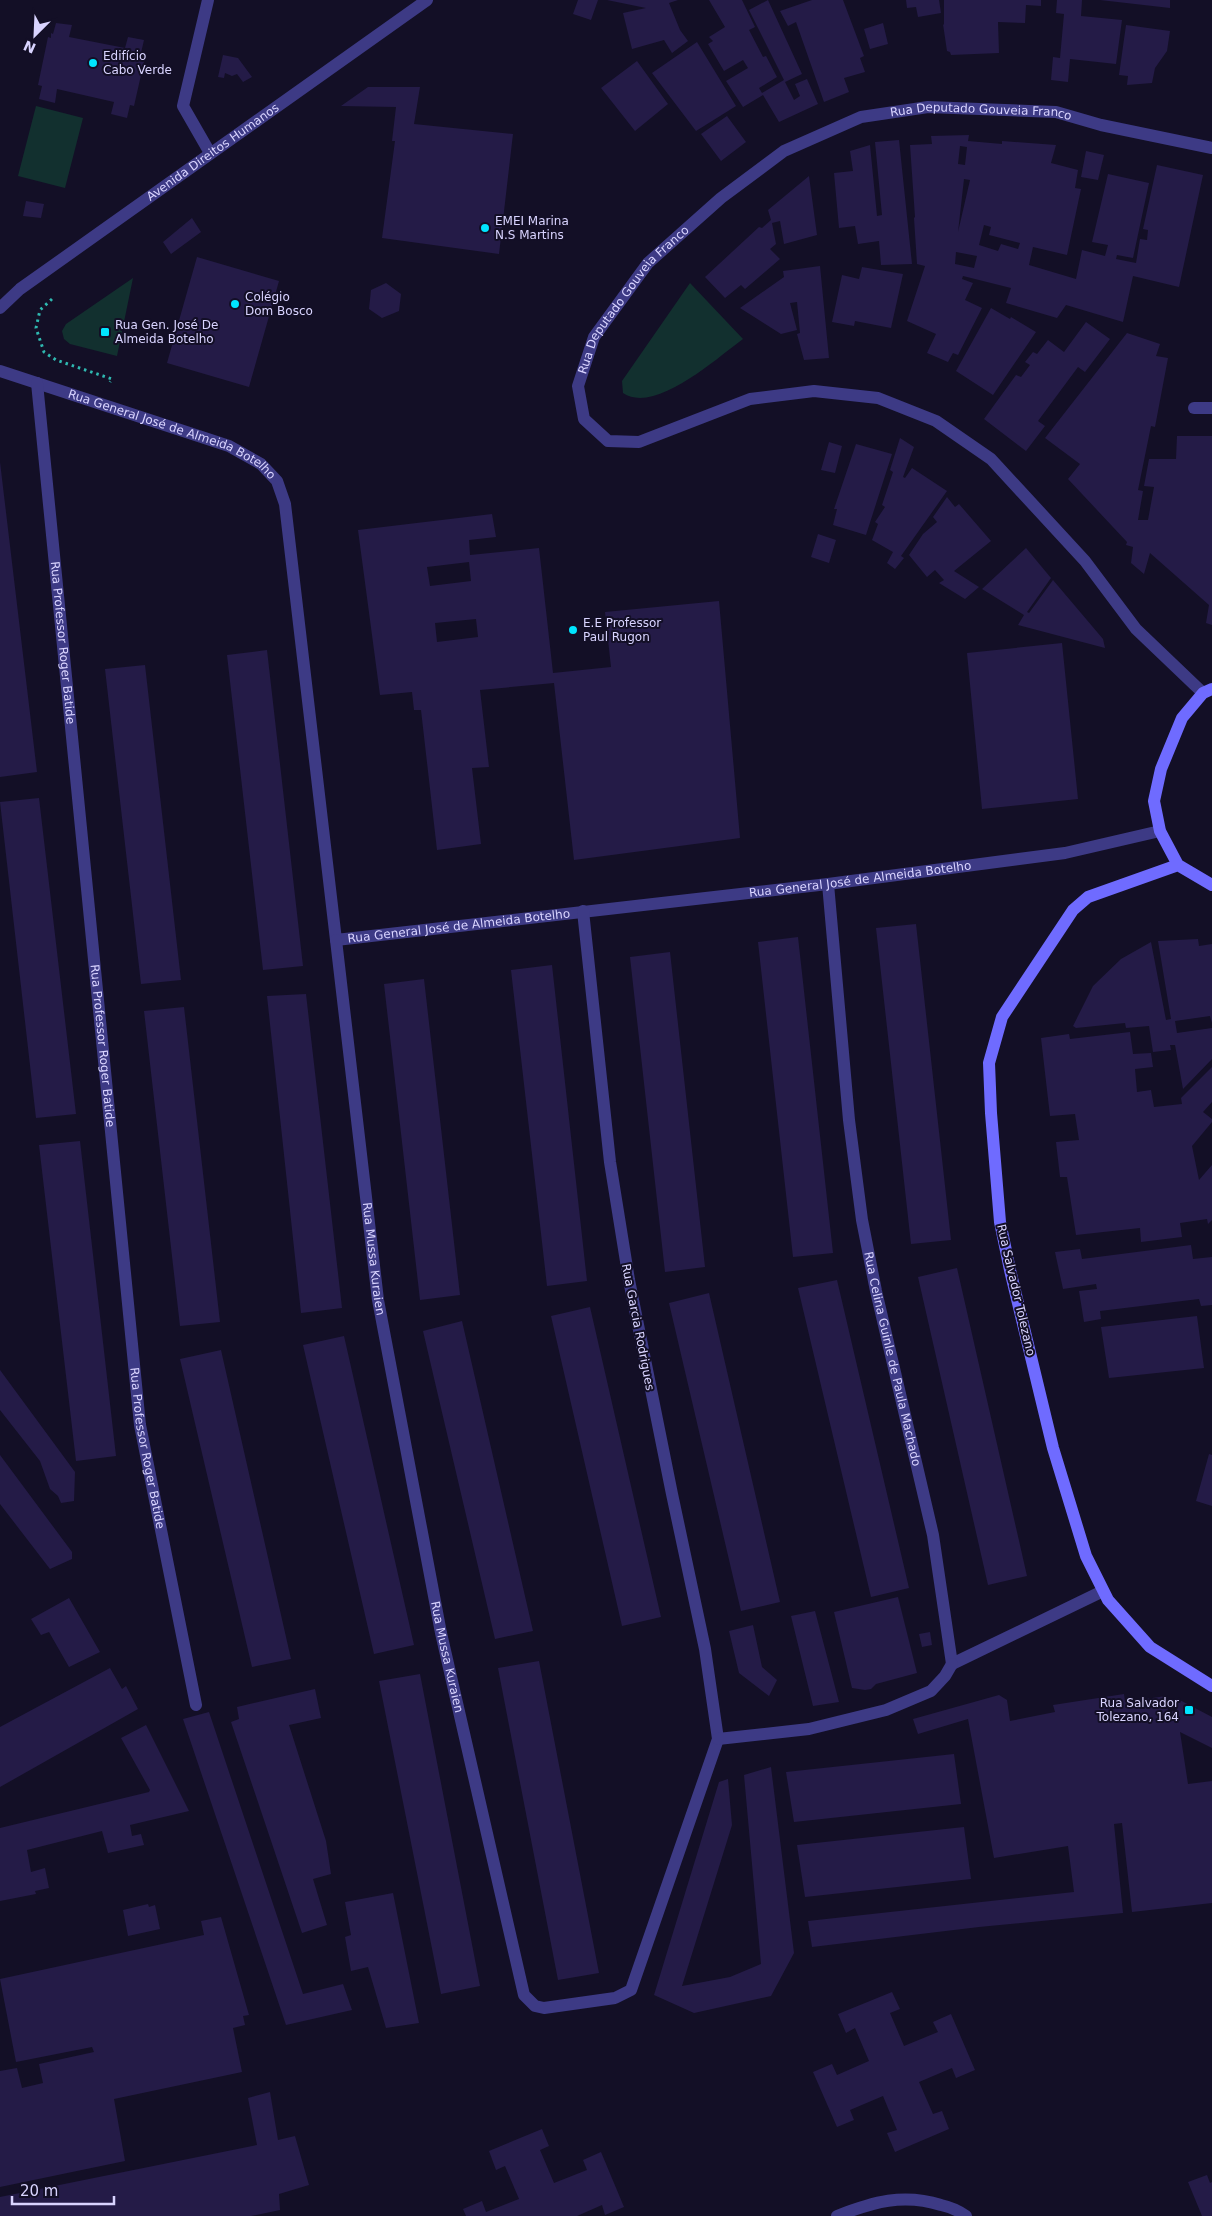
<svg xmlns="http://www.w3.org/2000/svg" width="1212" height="2216" viewBox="0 0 1212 2216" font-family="'DejaVu Sans',sans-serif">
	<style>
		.green { fill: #12302f }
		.building { fill: #241b47; fill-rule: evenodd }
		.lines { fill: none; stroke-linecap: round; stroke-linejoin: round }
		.path { stroke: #2fb8b0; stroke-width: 3; stroke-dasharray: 2.5 4; stroke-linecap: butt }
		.street { stroke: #3d3a85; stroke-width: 12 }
		.secondary { stroke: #6f6bff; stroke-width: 12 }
		.poi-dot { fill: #00e5ff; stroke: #130f26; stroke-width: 2 }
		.labels { text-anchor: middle; stroke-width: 4; stroke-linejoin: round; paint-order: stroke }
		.poi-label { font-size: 12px; fill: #d9d4ff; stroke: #130f26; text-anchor: start }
		.street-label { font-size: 12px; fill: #d9d4ff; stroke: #130f26 }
	</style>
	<rect width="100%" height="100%" fill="#130f26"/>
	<!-- green -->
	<path class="green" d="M36 106 83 118 65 188 18 176Z
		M133 278 117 356 70 344 64 339 62 331 66 324Z
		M690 283 743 339C718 357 655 415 623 393L622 381Z"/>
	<!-- building -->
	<path class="building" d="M578 0H598L591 20 573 14Z
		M607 0H678L669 3 680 30 688 41 672 53 664 40 632 49 623 13 646 8Z
		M709 0H742L755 27 749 30 763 57 766 56 777 77 759 88 762 93 784 80 749 10 768 0 802 74 785 82 794 100 800 96 795 84 807 79 818 104 779 122 763 95 743 107 726 81 748 68 743 60 724 71 708 44 713 41 709 37 725 27Z
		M812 0H843L864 56 860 58 865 72 844 78 849 92 824 102 796 22 788 26 780 11Z
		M906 0H939L941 13 918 17 916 7 907 8Z
		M944 0H1041V6L1026 5 1025 23 998 22 999 53 951 55 950 52 947 51 943 24 944 25Z
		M1057 0H1082L1081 16 1122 20 1116 64 1070 59 1068 82 1051 80 1053 57 1060 58 1064 14 1056 13Z
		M1100 0H1170V8Z
		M56 23 72 25 69 37 125 48 128 37 144 40 141 53H146L134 106 130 105 127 118 111 114 114 102 57 89 55 103 39 99 42 86 38 85 48 37 51 38V33L53 34Z
		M883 23 888 44 870 49 864 29Z
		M1126 25 1170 31 1167 51 1155 68 1152 83 1127 85 1128 76 1119 75Z
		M697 42 736 106 696 131 652 73Z
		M223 55 238 58 252 77 243 82 237 74 232 76 225 73 224 78 218 77Z
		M637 61 668 104 635 131 601 88Z
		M368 87H420L414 124 513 134 499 254 382 238 395 141H392L396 107 341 106Z
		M727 116 746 142 721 161 701 134Z
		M969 135 968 141 1002 144V141L1056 145 1051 163 1078 170 1075 188 1081 189 1067 255 1033 247 1029 265 1076 279 1082 250 1105 256 1108 245 1092 242 1108 174 1149 183 1133 258 1117 255 1116 259 1136 263 1140 239 1147 240 1148 230 1143 229 1157 165 1203 175 1179 287 1133 276 1123 322 1066 305 1057 318 1006 303 1011 288 963 276 962 279 973 283 965 300 982 308 958 355 953 353 948 362 927 353 936 334 907 321 925 266 917 264 914 218 915 217 910 145 932 144 931 136ZM960 146 967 147 965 165 958 164ZM964 179 970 180 958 232ZM984 225 991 227 989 235 1020 243 1018 249 1001 244 998 251 979 245ZM956 252 977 256 974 268 955 264Z
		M899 140 912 264 881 265 879 241 858 244 855 226 839 228 834 173 853 171 850 151 870 145 877 216 882 215 875 142Z
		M1086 151 1104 155 1098 180 1081 177Z
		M809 176 817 235 784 244 780 221 772 223 776 244 770 249 780 259 745 289 741 285 725 298 705 277 759 227 762 228 771 220 768 210Z
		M26 201 44 204 41 218 23 216Z
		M192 218 201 232 171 254 163 242Z
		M197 257 279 281 249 387 167 363Z
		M820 266 829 358 804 360 797 334 800 333 797 302 790 303 797 330 781 334 740 308 784 277 783 271Z
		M862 267 903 274 891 328 855 321 854 326 832 322 842 275 859 279Z
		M386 283 401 294 399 311 382 318 369 309 371 290Z
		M991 308 1010 319 1011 317 1036 332 993 395 956 371Z
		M1086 322 1110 339 1085 372 1078 367 1038 421 1045 426 1026 451 984 419 1016 375 1021 377 1030 365 1025 362 1033 352 1037 354 1048 340 1064 352Z
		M1127 333 1160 344 1156 356 1168 358 1155 427 1151 426 1138 490 1143 491 1138 520H1148L1154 487 1144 486 1149 459H1176L1177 436H1212V625L1206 623 1209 605 1150 553 1144 574 1131 563 1133 547 1126 545 1127 542 1068 479 1080 464 1045 438Z
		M900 438 914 447 903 477 905 478 912 468 947 491 901 556 904 558 895 569 887 563 893 552 872 540 878 524 875 522 885 507 882 505 893 472 890 470Z
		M829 442 842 446 835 473 821 470Z
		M856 444 892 454 866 535 833 525 837 509H834Z
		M0 462 37 772 0 777Z
		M947 497 955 507 959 504 991 541 954 571 979 587 965 599 939 583 944 580 935 570 927 577 909 555 923 534 937 522 933 517Z
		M492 514 496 537 469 540 470 555 539 548 553 673 611 667 605 612 719 601 740 838 574 860 554 683 480 690 489 767 472 768 481 844 437 850 421 710H414L412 692 380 695 358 530ZM469 562 471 581 430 586 427 567ZM476 619 478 637 437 642 435 623Z
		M818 534 836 540 829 563 811 557Z
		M1026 548 1051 578 1027 612 1029 613 1053 580 1103 639 1105 648 1018 625 1024 615 982 589Z
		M1062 643 1078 799 982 809 967 653Z
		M267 650 303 966 263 970 227 655Z
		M145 665 181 980 141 984 105 669Z
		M39 798 76 1114 36 1118 0 802Z
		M916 924 951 1240 911 1244 876 928Z
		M798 937 833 1253 793 1257 758 942Z
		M1198 939 1199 946 1212 944V1023L1210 1016 1175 1021 1177 1033 1212 1028V1059L1183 1089 1175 1045H1170L1171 1050 1153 1052 1149 1026 1126 1028 1125 1023 1076 1028 1073 1026 1093 986 1121 959 1151 942 1166 1020 1171 1019 1158 941Z
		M670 952 705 1267 665 1272 630 957Z
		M552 965 587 1281 547 1286 511 970Z
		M424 979 460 1295 420 1300 384 984Z
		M306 994 342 1308 301 1313 267 996Z
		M184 1007 220 1322 180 1326 144 1011Z
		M1130 1032 1133 1054 1151 1053 1153 1067 1135 1069 1137 1092 1151 1090 1154 1107 1182 1104 1181 1098 1212 1067V1102L1203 1112 1212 1119V1122L1192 1146 1199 1180 1212 1165V1220L1208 1224 1207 1219 1180 1223 1182 1237 1141 1242 1140 1228 1076 1235 1067 1177H1060L1056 1142 1079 1140 1075 1114 1050 1116 1041 1038 1069 1034 1070 1039Z
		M80 1141 116 1456 76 1461 39 1145Z
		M1191 1245 1193 1259 1212 1257V1305L1201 1306 1199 1299 1100 1311 1101 1319 1084 1322 1079 1291 1097 1289 1096 1284 1063 1289 1055 1252 1080 1249 1082 1259Z
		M957 1268 1027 1576 988 1585 918 1277Z
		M837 1280 909 1588 871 1597 798 1288Z
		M709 1293 780 1602 741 1611 669 1303Z
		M590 1307 661 1617 622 1626 551 1316Z
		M1197 1316 1204 1368 1109 1378 1101 1327Z
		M462 1321 533 1631 495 1639 423 1331Z
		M344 1336 414 1645 374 1654 303 1345Z
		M221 1350 291 1659 252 1667 180 1359Z
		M0 1370 75 1472 74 1501 61 1503 58 1496 50 1489 40 1461 0 1410Z
		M1209 1454 1212 1455V1506L1196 1501Z
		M0 1455 72 1552V1559L50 1569 0 1504Z
		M898 1597 917 1673 876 1684 871 1689 865 1690 852 1688 834 1612Z
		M69 1598 100 1652 69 1667 49 1632 41 1635 31 1619Z
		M815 1611 839 1702 813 1706 791 1616Z
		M753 1625 762 1667 777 1680 769 1696 739 1673 729 1631Z
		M930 1632 932 1645 922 1647 919 1634Z
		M539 1661 599 1973 558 1980 498 1668Z
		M110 1668 122 1689 126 1686 138 1709 0 1787V1727Z
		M420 1674 480 1986 441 1994 379 1681Z
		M315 1689 321 1718 289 1725 326 1841 331 1874 313 1879 327 1925 302 1933 231 1722 239 1719 237 1707Z
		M1124 1694 1125 1702 1166 1696 1168 1712 1177 1711 1176 1698 1212 1717V1748L1180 1732 1188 1784 1212 1781V1903L1132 1912 1122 1823 1114 1824 1123 1913 979 1927 812 1947 808 1921 1074 1892 1068 1846 994 1858 968 1719 918 1734 913 1719 999 1695 1007 1700 1010 1721 1055 1712 1053 1705Z
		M209 1712 303 1994 343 1984 352 2010 286 2025 183 1719Z
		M146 1725 189 1811 130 1825 132 1836 141 1834 144 1845 108 1853 102 1831 27 1850 31 1872 45 1868 49 1888 35 1891 36 1894 0 1901V1828L149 1792 150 1790 121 1738Z
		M954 1754 961 1804 794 1822 786 1772Z
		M771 1767 794 1953 771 1996 694 2013 654 1995 719 1782 728 1779 732 1825 682 1986 730 1977 761 1964 744 1775Z
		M964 1827 971 1879 805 1897 797 1845Z
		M393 1893 419 2023 386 2028 368 1967 351 1971 345 1937 351 1935 345 1902Z
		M148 1904 149 1907 155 1905 160 1929 128 1936 123 1910Z
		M221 1917 249 2015 243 2016 245 2025 233 2028 242 2072 114 2099 125 2161 0 2187V2071L17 2068 22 2088 43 2083 39 2064 94 2052 92 2047 16 2062 0 1979 204 1935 201 1921Z
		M892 1992 900 2009 890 2013 904 2046 938 2032 933 2022 951 2014 975 2070 956 2078 952 2068 919 2082 933 2114 942 2111 949 2129 895 2152 887 2133 897 2130 883 2096 850 2110 854 2120 837 2127 813 2072 832 2064 837 2075 869 2061 855 2028 846 2033 838 2014Z
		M270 2092 278 2140 295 2136 309 2185 279 2194 280 2210 251 2216H0V2197L257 2145 248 2098Z
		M542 2129 549 2146 540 2150 554 2183 587 2170 583 2160 601 2152 624 2207 605 2215 602 2205 577 2216H466L463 2209 482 2201 486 2212 519 2199 505 2166 496 2170 489 2151Z
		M1207 2175 1210 2183 1212 2182V2216H1202L1188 2182Z"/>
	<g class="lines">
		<!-- path -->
		<path class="path" d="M52 299 40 310 36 328 44 352 56 360 112 379 110 382"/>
		<!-- street -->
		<g class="street">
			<path d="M208 0 183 106 210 153"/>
			<path id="s1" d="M0 308 20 289 427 0"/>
			<path id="s2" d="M0 371 229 446 261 464 277 481 285 504 336 940 828 884 1065 853 1160 831"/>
			<path id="s3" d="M37 383 140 1425 196 1705"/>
			<path d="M1194 408H1212"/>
			<path id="s4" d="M1203 693 1136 629 1085 561 991 459 936 421 878 398 814 391 750 399 639 442 608 441 584 419 578 386 594 337 648 263 721 198 784 151 861 117 928 107 1056 112 1101 125 1212 148"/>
			<path id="s5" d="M828 884 849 1120 862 1220 876 1291 933 1535 952 1664 1103 1591"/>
			<path id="s6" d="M336 940 378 1300 441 1633 524 1995 535 2006 544 2008 615 1998 631 1990 718 1739 705 1649 672 1494 629 1280 610 1162 583 911"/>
			<path d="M718 1739 809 1729 886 1710 931 1691 945 1676 952 1664"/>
			<path d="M837 2216C873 2202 903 2193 941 2205 950 2207 958 2210 966 2216"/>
		</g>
		<!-- secondary -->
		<path class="secondary" d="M1212 689 1203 693 1182 718 1161 769 1154 801 1160 831 1178 865 1212 885
			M1178 865 1088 897 1073 910 1002 1017 989 1063 991 1113 1000 1222 1010 1270 1053 1448 1086 1556 1108 1600 1150 1647 1212 1686"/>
	</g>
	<!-- markers -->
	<g class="poi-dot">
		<circle cx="93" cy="63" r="5"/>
		<circle cx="485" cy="228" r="5"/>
		<circle cx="235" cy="304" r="5"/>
		<rect x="100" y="327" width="10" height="10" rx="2.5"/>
		<circle cx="573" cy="630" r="5"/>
		<rect x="1184" y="1705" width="10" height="10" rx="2.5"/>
	</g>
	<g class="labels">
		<!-- poi labels -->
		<g class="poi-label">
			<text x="103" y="60">Edifício<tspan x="103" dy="14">Cabo Verde</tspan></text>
			<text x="495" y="225">EMEI Marina<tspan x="495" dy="14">N.S Martins</tspan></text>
			<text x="245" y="301">Colégio<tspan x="245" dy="14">Dom Bosco</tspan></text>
			<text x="115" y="329">Rua Gen. José De<tspan x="115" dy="14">Almeida Botelho</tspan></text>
			<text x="583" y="627">E.E Professor<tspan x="583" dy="14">Paul Rugon</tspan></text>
			<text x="1179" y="1707" text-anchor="end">Rua Salvador<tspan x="1179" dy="14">Tolezano, 164</tspan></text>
		</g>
		<!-- street labels -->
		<g class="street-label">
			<text dy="4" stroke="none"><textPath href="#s4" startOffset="1315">Rua Deputado Gouveia Franco</textPath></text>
			<text dy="4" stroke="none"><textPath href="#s1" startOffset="264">Avenida Direitos Humanos</textPath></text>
			<text dy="4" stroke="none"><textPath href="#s4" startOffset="895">Rua Deputado Gouveia Franco</textPath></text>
			<text dy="4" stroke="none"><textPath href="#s2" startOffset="184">Rua General José de Almeida Botelho</textPath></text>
			<text dy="4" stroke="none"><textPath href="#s3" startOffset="261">Rua Professor Roger Batide</textPath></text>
			<text dy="4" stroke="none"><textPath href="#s2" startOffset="1292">Rua General José de Almeida Botelho</textPath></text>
			<text dy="4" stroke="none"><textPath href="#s2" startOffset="888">Rua General José de Almeida Botelho</textPath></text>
			<text dy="4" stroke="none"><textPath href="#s3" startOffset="666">Rua Professor Roger Batide</textPath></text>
			<text dy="4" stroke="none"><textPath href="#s6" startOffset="321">Rua Mussa Kuraien</textPath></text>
			<text transform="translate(1016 1290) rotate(77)" y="4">Rua Salvador Tolezano</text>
			<text transform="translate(638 1327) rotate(79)" y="4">Rua Garcia Rodrigues</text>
			<text dy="4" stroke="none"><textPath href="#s5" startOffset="480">Rua Celina Guinle de Paula Machado</textPath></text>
			<text dy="4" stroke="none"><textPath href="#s3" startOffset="1071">Rua Professor Roger Batide</textPath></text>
			<text dy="4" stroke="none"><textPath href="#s6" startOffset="726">Rua Mussa Kuraien</textPath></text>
		</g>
	</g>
	<!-- north arrow -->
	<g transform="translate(35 35) rotate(204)" stroke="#130f26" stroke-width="4" paint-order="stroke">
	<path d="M0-4L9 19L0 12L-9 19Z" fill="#d9d4ff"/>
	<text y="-8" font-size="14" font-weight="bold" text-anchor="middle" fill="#d9d4ff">N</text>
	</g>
	<!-- scale -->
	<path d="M12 2196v8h102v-8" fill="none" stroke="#d9d4ff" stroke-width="2.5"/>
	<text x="20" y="2196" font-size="15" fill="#d9d4ff" stroke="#130f26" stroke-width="4" paint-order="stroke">20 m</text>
</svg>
